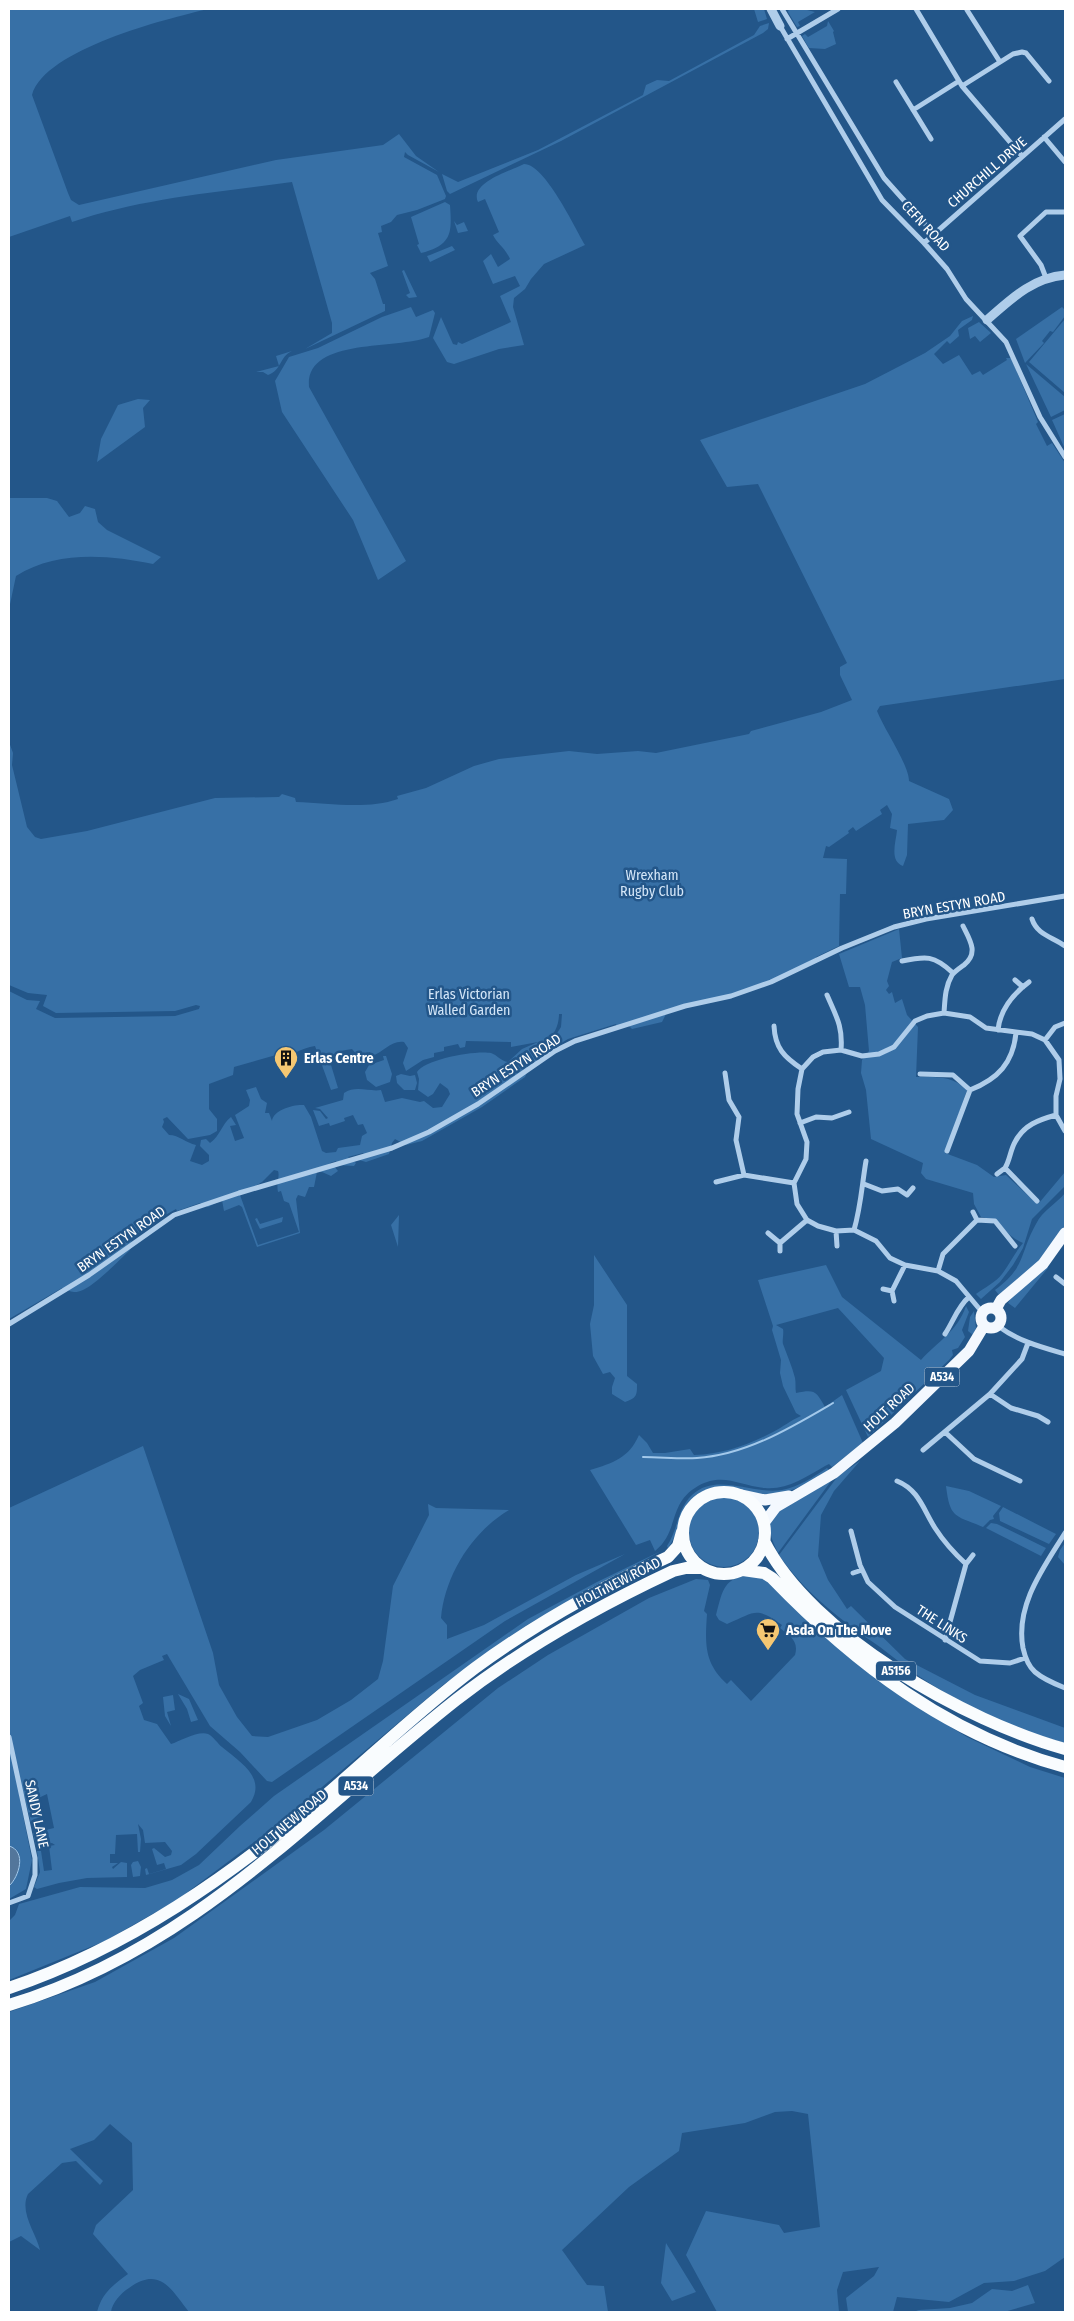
<svg xmlns="http://www.w3.org/2000/svg" width="1074" height="2321" viewBox="0 0 1074 2321" font-family="'Fira Sans Condensed',sans-serif">
	<style>
		.green { fill: #3770a6; fill-rule: evenodd }
		.water { fill: #53769b; stroke: #a3c9eb }
		.lines { fill: none; stroke-linecap: round; stroke-linejoin: round }
		.stream { stroke: #a3c9eb; stroke-width: 2 }
		.minor { stroke: #afcdea; stroke-width: 5 }
		.tertiary { stroke: #afcdea; stroke-width: 9 }
		.primary { stroke: #f3f8fe; stroke-width: 11 }
		.trunk { stroke: #f9fcfe; stroke-width: 12 }
		.labels { text-anchor: middle; stroke-width: 5; stroke-linejoin: round; paint-order: stroke }
		.shield { fill: #235689; stroke: #bdccdc; stroke-width: 1 }
		.shield-label { font-size: 12px; font-weight: bold; fill: #fff }
		.street-label { font-size: 14px; fill: #fff; stroke: #235689 }
		.park-label { font-size: 14px; fill: #d4e6f8; stroke: #235689 }
		.poi-label { font-size: 14px; font-weight: bold; fill: #fff; stroke: #235689; text-anchor: start }
	</style>
	<rect width="100%" height="100%" fill="#235689"/>
	<!-- green -->
	<path class="green" d="M9 9H208C166 19 45 49 32 95L68 193 71 200 79 205 276 160 383 145 399 134 416 156 439 172 408 155 405 152 404 157 437 175 446 196 445 199 417 210 397 215 391 222 381 226 382 232 378 233 388 266 370 273 375 279 383 304H385V311L305 349 332 333V323L292 182C219 192 142 198 72 222L70 216 9 237Z
		M754 9H764L767 19 758 22Z
		M789 9H803L815 12 798 22 800 26 797 27 788 12Z
		M828 21 834 31 833 32 836 44 825 49 809 48 802 36 805 34 808 37 827 26Z
		M769 23 768 29 763 33 561 141 450 194 447 191 442 174 458 182 538 150 643 95 646 85 657 80 669 81 754 35 760 26Z
		M524 164C545 164 575 228 585 245L544 264 531 279 525 289 514 298 513 307 524 345 499 349 454 364 447 362 433 338 441 317 453 344 457 345 458 342 462 344 511 322 500 296 520 286 515 276 493 284 483 261 491 254 498 267 510 259C504 246 497 244 493 235L499 232 485 199 478 202C469 183 510 171 524 164Z
		M445 202 450 205C452 233 452 245 421 253L417 245 419 244 411 217Z
		M454 221 457 225 464 222 468 231 458 233Z
		M452 246 455 250 430 262 427 256 430 255Z
		M404 270 417 297 409 298 406 295 410 293 402 271Z
		M411 307 416 317 433 310 435 313 429 337C396 350 305 337 309 387L406 561 378 580 353 520 282 412 275 381 289 357 318 348 382 317Z
		M1062 307 1065 310V316L1053 332 1050 331 1042 341 1044 343 1025 363 1016 339Z
		M973 316 972 320 958 330 959 336 950 344 947 341 934 354 943 364 959 355 972 375 980 371 983 375 1007 360 1006 358H1011L1038 422 1036 424 1047 446 1052 443 1065 463V679L880 706 877 711C884 729 909 765 909 781L949 799 953 810 944 820 908 824 907 855 903 866C889 861 896 842 897 830L890 828 892 814 887 805 880 810 882 814 856 831 853 827 848 831 849 833 829 847 826 846 823 858 847 859 846 894H840L839 946 816 957 817 961 731 996 685 1006 617 1028 616 1024 568 1039 558 1045 552 1041 561 1027 562 1014H559C559 1024 555 1036 545 1040L552 1046 551 1051 528 1070 525 1077 482 1107 422 1141 406 1145 395 1139 392 1143 389 1154 366 1162 359 1160 364 1154 363 1153 348 1157 356 1163 354 1166 339 1165 336 1161 330 1163 329 1165 334 1166 338 1171 331 1176 322 1172H317L314 1187H309L305 1197 298 1195 296 1199 300 1233 257 1247 242 1207 239 1205 224 1211 222 1200 208 1207 200 1203 177 1211 176 1209 153 1222 131 1239 132 1247 129 1251C119 1260 88 1294 74 1292 70 1292 66 1289 62 1288L9 1319V991L27 1000 40 1001 36 1009 55 1018 175 1016 199 1009 200 1006 196 1005 175 1011 56 1013 43 1006 47 995 28 993 9 985V742L13 753 12 765 27 827 35 837 41 839 87 831 215 798 279 797 282 794 295 798 296 802C328 803 367 810 398 799L397 796 426 788 474 766 499 759 569 751 597 754 638 751 656 753 749 734 751 731 821 712 852 700 840 675V667L847 663 758 484 727 487 700 440 865 384 925 353 950 336 962 321ZM466 1041 511 1042V1047L538 1042 522 1049 508 1062C501 1061 497 1055 491 1053 476 1050 425 1059 417 1072L419 1079 418 1090 428 1097 433 1094 440 1083 448 1089 450 1094 442 1107 433 1108 424 1101 420 1102 402 1098 385 1102 381 1090C369 1092 356 1085 344 1093L343 1100 315 1108 320 1109 328 1118 326 1119 320 1111 313 1110 319 1126 329 1123 330 1126 345 1121 344 1118 353 1115 358 1125 363 1124 367 1133 362 1136 360 1145 338 1148 336 1152 326 1153 322 1151 311 1117 304 1105C294 1104 273 1110 272 1121L269 1113H265L267 1103 261 1099 256 1087 246 1090 250 1100 249 1106 235 1115 244 1138 235 1141 230 1126 236 1125 231 1117C221 1125 221 1135 210 1143L206 1139 201 1140 200 1146 209 1155V1161L202 1165 190 1161 196 1145C186 1143 179 1135 169 1135L162 1127 164 1122 163 1119 167 1117 188 1139 210 1135 217 1131V1119L209 1109V1084L233 1075 234 1067 276 1055 277 1060C291 1056 301 1048 315 1046L331 1090 338 1088 331 1065 340 1051 352 1049 358 1056 370 1052 372 1060 365 1072 367 1080 376 1087 390 1082 392 1074 386 1056H383L384 1060 375 1063 372 1056C384 1052 391 1040 404 1042L408 1048 403 1063 406 1071 423 1060 434 1057V1053L444 1051V1047L458 1044 460 1048 465 1047ZM274 1170 278 1171C280 1176 276 1183 278 1192L281 1191 284 1201 289 1203 299 1232 258 1245 240 1195 262 1182Z
		M1065 319V393L1029 362Z
		M979 322 991 333 980 342 975 336 970 339 968 328Z
		M292 351C279 357 282 370 268 375L263 372H256L279 366 276 356Z
		M1026 364 1065 397V410L1051 417Z
		M138 399 150 400 143 408 145 427 97 462 101 439 118 405Z
		M1065 414V449L1052 420Z
		M9 498H47L57 501 69 517 80 513 85 506 95 509 98 522 107 530 161 557 153 564C109 555 57 550 16 576L9 609Z
		M899 929 902 958 892 962 887 981 889 986 886 990 889 994 892 992 895 1003 902 999 907 1015 918 1027 916 1077C935 1077 952 1075 967 1090L945 1153 977 1165 994 1177 1006 1175 1036 1203H1039L1065 1172V1186L1032 1219 1023 1248 1013 1265 1000 1282 981 1299 976 1294C984 1288 996 1282 1002 1274 1009 1265 1015 1252 1023 1243 1004 1235 1001 1220 981 1217L974 1204 973 1193 926 1179 921 1173 923 1163 871 1139 866 1090 861 1073 862 1060 869 1051 865 1005 860 987H849L839 954Z
		M666 1014 662 1022 632 1029 628 1025Z
		M401 1074 410 1076 415 1075 417 1083 415 1090H404L397 1083 396 1076Z
		M1065 1193V1226L1044 1257 999 1295 995 1290C1027 1266 1019 1254 1036 1224 1043 1210 1056 1204 1065 1193Z
		M399 1215 398 1247 391 1225Z
		M283 1217 282 1222 260 1229 255 1219 257 1218 260 1224Z
		M594 1255 627 1305V1376L637 1384C637 1395 637 1398 625 1402L612 1394V1387L615 1378 610 1372 603 1374 593 1356 590 1324 594 1305Z
		M826 1265 842 1297 921 1360C938 1341 957 1332 966 1306L969 1312 962 1330 965 1337 958 1348 952 1350 953 1355 949 1360 868 1437 846 1390 881 1371 884 1358 838 1308 776 1325 783 1329C784 1333 782 1341 783 1344 787 1355 792 1366 795 1378 796 1383 795 1388 796 1393 815 1389 816 1391 825 1407L842 1395 863 1443 832 1467 829 1464 825 1466C806 1477 787 1490 765 1488 739 1486 724 1472 698 1486 667 1504 680 1531 655 1551L650 1540 636 1545 590 1470C613 1463 629 1458 639 1435L647 1443 653 1453H665L690 1449 694 1455C723 1454 748 1445 773 1432 783 1427 791 1420 801 1416L796 1413 783 1386 780 1373 781 1360 772 1330 773 1326 758 1280Z
		M1047 1266 1048 1268 1015 1308 1008 1303 1011 1298Z
		M974 1311 976 1328 973 1335 968 1331 970 1317Z
		M143 1446 213 1653 219 1685 237 1717 252 1736 268 1737 317 1720 351 1700 378 1679 383 1661 393 1586 429 1515 428 1504 436 1508 509 1510C472 1532 445 1575 441 1618L447 1625V1639L484 1625 576 1575 625 1554 505 1621 272 1782 267 1781 240 1752 210 1726 167 1654 162 1656 164 1660 140 1670 133 1676 143 1703 139 1706 144 1720 157 1724 171 1744C180 1741 199 1730 208 1734 213 1736 218 1744 222 1747 240 1762 266 1777 251 1802L196 1854 181 1865 146 1875 145 1869 147 1868 149 1874 166 1869 164 1863 157 1865 152 1849 154 1848 165 1857 171 1855 172 1851 165 1842 145 1843 143 1830 138 1824 141 1839 140 1852H138L137 1834 116 1835 115 1854H110V1863H118L112 1867 113 1869 121 1862 127 1863V1877L87 1878 59 1883 37 1889 34 1887 40 1872 37 1851H41L44 1871 52 1870 49 1846 55 1845 52 1843 36 1845 33 1833 54 1828 47 1794 30 1802 33 1816 42 1814V1817L34 1819 31 1823 24 1795H19L32 1860 26 1889 9 1899C9 1896 8 1890 9 1887 14 1875 31 1852 9 1846V1508Z
		M860 1461 834 1491 821 1515 818 1556 828 1580 847 1609 851 1606 905 1659 975 1695 1065 1728V1743C1012 1729 962 1705 917 1675 904 1666 892 1656 880 1647 842 1621 805 1593 779 1555L838 1476Z
		M827 1468 829 1470C815 1478 801 1489 784 1492 774 1494 763 1495 753 1493 732 1490 713 1481 695 1497 679 1511 680 1532 668 1548L667 1546C678 1530 677 1509 692 1495 717 1472 752 1495 782 1490 799 1487 813 1477 827 1468Z
		M834 1477 778 1553C773 1542 767 1530 771 1518 777 1505 820 1485 834 1477Z
		M946 1486 969 1491 1001 1506 993 1516 994 1519 990 1520 983 1527C955 1515 950 1519 946 1486Z
		M689 1532a35 35 0 1 1 70 0a35 35 0 1 1-70 0Z
		M1003 1507 1056 1534 1049 1544 1000 1521 999 1513Z
		M991 1523 997 1524 1046 1548 1041 1556 986 1528Z
		M1065 1543V1565L1058 1557 1060 1550Z
		M661 1551 527 1625 443 1685 277 1825 177 1900 105 1941 9 1980V1921L15 1915 19 1904 80 1887 145 1888 172 1880 199 1865 240 1826 274 1796 528 1619 597 1582Z
		M752 1575 767 1580 901 1697 967 1737 1030 1767 1065 1778V2257L1045 2271 1014 2281 984 2283 949 2302 897 2297 893 2312H848L846 2298 874 2276 879 2267 843 2272 837 2290 839 2312H717L686 2255 706 2211 779 2225 784 2233 820 2227 808 2114 792 2111 775 2112 745 2123 682 2133 679 2151 629 2187 562 2250 587 2285 604 2286 608 2312H189C171 2289 160 2266 129 2288 121 2293 112 2303 111 2312H97C102 2293 113 2285 128 2274L93 2234 96 2225 133 2190 132 2143 110 2124 94 2140 70 2149 103 2181 100 2185 76 2161 62 2163 28 2194C19 2212 36 2233 40 2250L21 2236 9 2242V2012L95 1982 174 1938 324 1830 498 1688 548 1655 649 1598 696 1579 708 1580 710 1585 704 1611 707 1614C705 1644 704 1663 727 1684L731 1680 751 1701 795 1655C799 1641 790 1636 780 1628L782 1625C755 1606 756 1612 727 1624L719 1620 716 1615C723 1589 723 1578 752 1575Z
		M178 1694 189 1699 198 1720 191 1722 187 1709Z
		M173 1695 175 1710 167 1712 171 1726 165 1716 163 1697Z
		M138 1861 141 1867 140 1876 133 1877 131 1865 133 1862Z
		M666 2243 696 2292 672 2301 661 2283Z
		M1028 2285 1035 2303 1004 2312H913L919 2310 950 2308 972 2303 992 2289 1012 2291Z"/>
	<!-- water -->
	<path class="water" d="M9 1846C27 1851 19 1877 9 1886Z"/>
	<g class="lines">
		<!-- stream -->
		<path class="stream" d="M643 1457C661 1457 679 1459 697 1458 746 1455 792 1427 833 1403"/>
		<!-- minor -->
		<path class="minor" d="M782 9 884 178 934 234
			M916 9 962 86 1022 156
			M967 10 1000 62
			M780 26 882 200 924 243 947 269 966 299 1006 342 1040 417 1065 457
			M787 39 838 9
			M896 82 931 139
			M962 86 1013 54 1022 52 1026 53 1049 81
			M913 110 959 81
			M1044 137 1065 162
			M924 243 1065 119
			M1046 278 1041 265 1020 236 1046 212H1065
			M1032 919C1037 935 1053 937 1065 946
			M902 961C926 956 934 955 953 973
			M1015 980 1023 987
			M827 995C836 1016 843 1026 841 1050
			M944 1013C945 999 945 987 952 975 955 971 960 968 964 965 979 953 970 940 963 926
			M774 1026C775 1048 784 1057 802 1069
			M998 1030C1000 1010 1013 994 1029 982
			M1045 1040 1055 1027 1065 1023
			M725 1073 729 1100 739 1117 736 1140 744 1175
			M920 1074 953 1075 970 1090C998 1079 1013 1063 1016 1033
			M800 1123 816 1117 832 1118 849 1112
			M947 1151 970 1090
			M1005 1168C1010 1160 1010 1151 1015 1142 1024 1125 1038 1120 1056 1115
			M997 1174 1005 1168 1037 1201
			M716 1182 744 1175 794 1183
			M864 1184 882 1191 898 1189 907 1195 913 1188
			M973 1212 977 1220
			M854 1230C861 1206 862 1184 866 1161
			M836 1231 837 1246
			M768 1233 780 1243 807 1220
			M780 1251V1243
			M938 1271 943 1254 977 1220 995 1221 1015 1246
			M1056 1277 1065 1284
			M883 1289 892 1291
			M894 1301 892 1291 905 1265
			M982 1312 956 1281 938 1271 905 1265 890 1258 876 1241 854 1230 836 1231 818 1226 807 1220 797 1204 794 1183 806 1159 807 1142 797 1114 798 1089 802 1069 813 1057 823 1052 841 1050 862 1056 879 1054 894 1047 915 1021 927 1016 944 1013 970 1017 986 1028 1032 1034 1045 1040 1059 1060 1060 1079 1056 1096V1115L1065 1131
			M9 1324 89 1275 174 1215 239 1193 392 1148 429 1132 478 1104 555 1051 575 1041 685 1006 731 996 771 982 842 948 894 927 926 919 1065 896
			M998 1326C1018 1341 1041 1347 1065 1354
			M945 1334C953 1322 958 1306 969 1297
			M990 1394 1011 1408 1038 1416 1048 1422
			M946 1433 974 1459 1020 1481
			M923 1450 990 1394 1022 1359 1028 1343
			M897 1481C919 1490 923 1509 935 1528 944 1542 954 1553 966 1564L945 1640
			M851 1531 860 1565 868 1582 895 1607 980 1661 1010 1663 1025 1658
			M1065 1533C1044 1567 1015 1605 1023 1648 1025 1657 1028 1666 1035 1672 1043 1679 1055 1684 1065 1688
			M966 1564 973 1555
			M853 1573 862 1570
			M9 1737 35 1858V1875L28 1896 9 1903"/>
		<!-- tertiary -->
		<path class="tertiary" d="M771 9 780 26
			M987 320C1011 299 1032 278 1065 275"/>
		<!-- primary -->
		<path class="primary" d="M981 1318a10 10 0 1 1 20 0a10 10 0 1 1-20 0Z
			M996 1309 1001 1300 1043 1264 1065 1233
			M741 1495 765 1500 789 1496
			M764 1523 776 1507 834 1473 895 1423 969 1351 984 1326"/>
		<!-- trunk -->
		<path class="trunk" d="M683 1533a41 41 0 1 1 82 0a41 41 0 1 1-82 0Z
			M764 1541C811 1635 967 1722 1065 1749
			M743 1570 764 1573 772 1578C855 1664 948 1735 1065 1767
			M9 1988C128 1948 232 1875 327 1794 376 1752 423 1707 475 1668 535 1624 601 1587 668 1557L678 1546 682 1532
			M9 2005C194 1949 310 1815 456 1700 523 1648 596 1607 673 1571L686 1568H702"/>
	</g>
	<!-- icons -->
	<defs>
		<g id="building-pin" transform="scale(1.25)"><path d="M0 17L-7.5 6A9.5 9.5 0 1 1 7.5 6Z" fill="#f5c772" stroke="#235689"/><path d="M-4-6H4V6H1V3H-1V6H-4ZM-2.5-4.3h1.7v1.8h-1.7ZM.8-4.3h1.7v1.8H.8ZM-2.5-1h1.7V.8h-1.7ZM.8-1h1.7V.8H.8Z" fill="#111"/></g>
		<g id="supermarket-pin" transform="scale(1.25)"><path d="M0 17L-7.5 6A9.5 9.5 0 1 1 7.5 6Z" fill="#f5c772" stroke="#235689"/><path d="M-6-5.5h2.5l.6 2H6L4.5 2H-2.5L-4.4-4H-6ZM-1.5 3.2a1.3 1.3 0 1 0 .1 0ZM3 3.2a1.3 1.3 0 1 0 .1 0Z" fill="#111"/></g>
	</defs>
	<g fill-rule="evenodd">
		<use href="#building-pin" x="286" y="1058"/>
		<use href="#supermarket-pin" x="768" y="1630"/>
	</g>
	<g class="labels">
		<!-- shield labels -->
		<g class="shield">
			<rect x="924.5" y="1367.5" width="35" height="19" rx="4"/>
			<rect x="876" y="1661.5" width="40" height="19" rx="4"/>
			<rect x="338.5" y="1776.5" width="35" height="19" rx="4"/>
		</g>
		<g class="shield-label">
			<text x="942" y="1381">A534</text>
			<text x="896" y="1675">A5156</text>
			<text x="356" y="1790">A534</text>
		</g>
		<!-- street labels -->
		<g class="street-label">
			<text transform="translate(987 172) rotate(-41)" y="5">CHURCHILL DRIVE</text>
			<text transform="translate(926 226) rotate(47)" y="5">CEFN ROAD</text>
			<text transform="translate(954 905) rotate(-10)" y="5">BRYN ESTYN ROAD</text>
			<text transform="translate(516 1065) rotate(-33)" y="5">BRYN ESTYN ROAD</text>
			<text transform="translate(121 1239) rotate(-35)" y="5">BRYN ESTYN ROAD</text>
			<text transform="translate(889 1407) rotate(-43)" y="5">HOLT ROAD</text>
			<text transform="translate(618 1582) rotate(-27)" y="5">HOLT NEW ROAD</text>
			<text transform="translate(942 1624) rotate(33)" y="5">THE LINKS</text>
			<text transform="translate(37 1814) rotate(78)" y="5">SANDY LANE</text>
			<text transform="translate(289 1822) rotate(-40)" y="5">HOLT NEW ROAD</text>
		</g>
		<!-- park labels -->
		<g class="park-label">
			<text x="652" y="880">Wrexham<tspan x="652" dy="16">Rugby Club</tspan></text>
			<text x="469" y="999">Erlas Victorian<tspan x="469" dy="16">Walled Garden</tspan></text>
		</g>
		<!-- poi labels -->
		<g class="poi-label">
			<text x="304" y="1063">Erlas Centre</text>
			<text x="786" y="1635">Asda On The Move</text>
		</g>
	</g>
	<!-- border -->
	<rect width="1074" height="2321" fill="none" stroke="#ffffff" stroke-width="20"/>
</svg>
